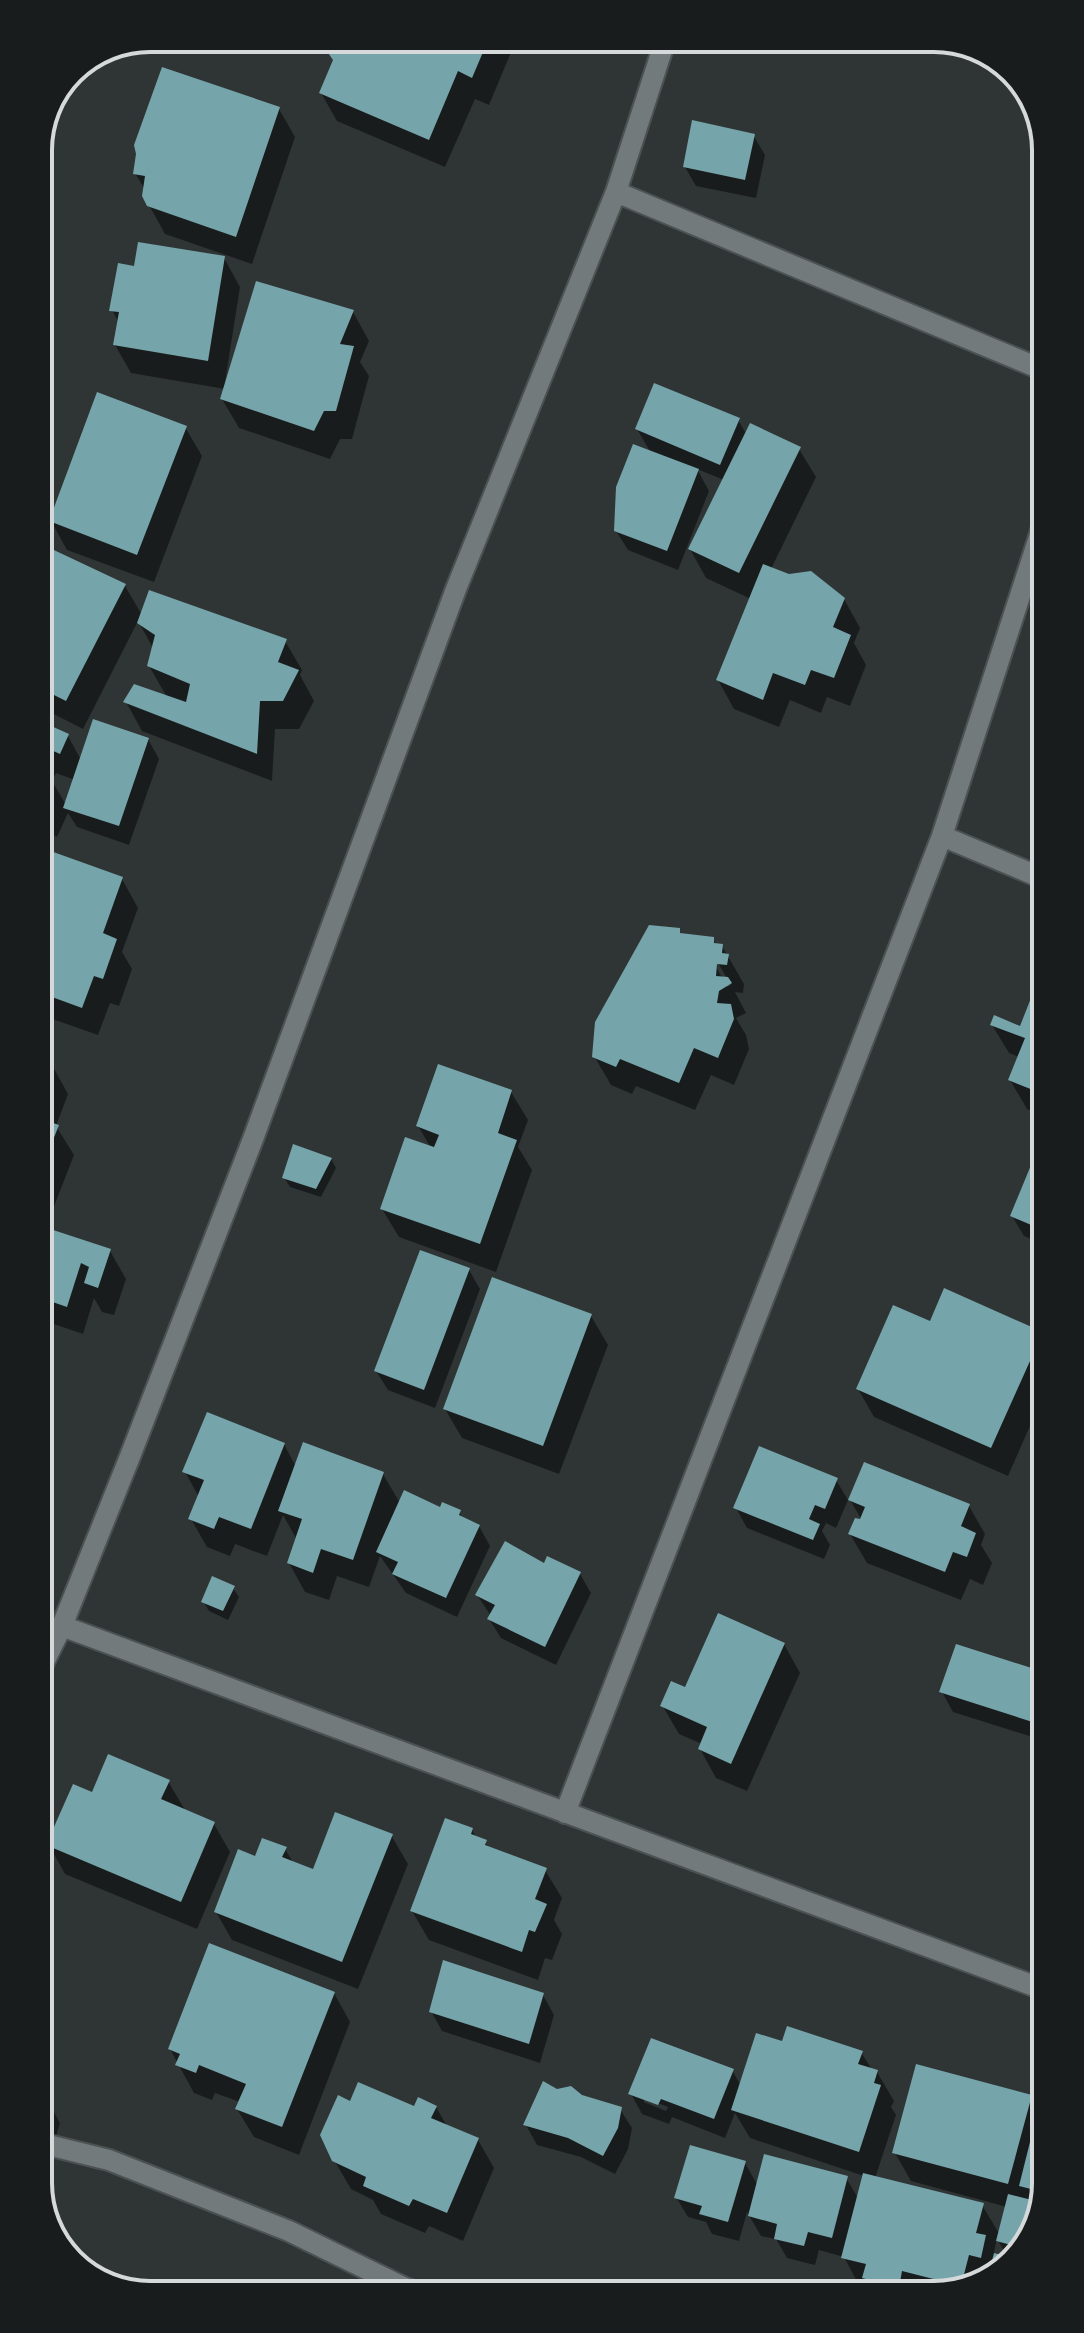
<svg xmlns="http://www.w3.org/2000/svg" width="1084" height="2333" viewBox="0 0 1084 2333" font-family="'Asap Condensed',sans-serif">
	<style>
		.shadow { fill: #0007; fill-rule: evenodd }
		.building { fill: #75a4aa }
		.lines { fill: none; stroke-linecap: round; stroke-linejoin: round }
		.street-casing { stroke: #4c5152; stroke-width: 24 }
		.street { stroke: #737a7b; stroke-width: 20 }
		.rim { fill: none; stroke: #d5d9d9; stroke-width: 4 }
	</style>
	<rect width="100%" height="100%" fill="#2f3535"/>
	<!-- shadow -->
	<path class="shadow" d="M330 38H517L489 105 475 99 445 167 337 121 321 93 335 61Z
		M279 109 295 137 252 264 165 234 149 205 145 190 135 173Z
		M753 135 765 155 756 198 696 186 685 167Z
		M224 258 240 287 225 382H227L353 312 369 341 360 362 369 376 352 439H340L330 459 239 428 222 399 225 389 131 373 115 345 119 323 112 310 136 268Z
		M738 420 747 435 799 449 816 477 771 569 844 599 860 628 854 643 866 665 850 706 827 697 821 713 790 700 779 727 734 709 718 680 751 599 706 578 690 549 724 480 697 469 709 491 678 570 628 550 616 531 651 453 637 429Z
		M185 427 202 456 154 582 67 550 51 521Z
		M39 545 125 586 142 615 285 641 302 670 300 675 314 701 299 729H275L272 781 142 731 126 702 167 697 149 666 153 648 138 621 83 729 40 707Z
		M40 723 68 736 81 760 148 739 159 759 129 845 77 827 68 813 57 837 40 829ZM56 773 75 780 66 805 52 781Z
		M40 868 122 879 138 908 122 952 132 969 119 1006 110 1003 98 1035 41 1015Z
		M679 930 682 936 713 939 717 946H722L744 984 743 993 735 992 746 1013 736 1018 746 1035 749 1049 734 1085 711 1075 695 1110 636 1086 632 1094 611 1085 594 1056ZM714 963H718L731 985 727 987Z
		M1042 975 1043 1115 1027 1109 1010 1080 1019 1057 1009 1053 992 1025 1021 1029Z
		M41 1061 52 1065 68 1094 56 1126 74 1155 53 1209 41 1205Z
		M511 1092 528 1120 518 1147 532 1170 496 1272 399 1237 382 1209 431 1148 418 1126Z
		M1043 1141V1244L1024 1236 1012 1216Z
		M331 1159 336 1168 321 1197 290 1187 284 1177Z
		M41 1228 110 1251 126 1279 114 1315 102 1312 94 1298 83 1334 42 1320Z
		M469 1270 480 1289 435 1408 388 1390 376 1371Z
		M591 1316 608 1345 559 1474 462 1438 445 1409Z
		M1042 1333 1044 1337V1394L1008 1476 874 1417 858 1389Z
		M284 1444 296 1467 383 1474 400 1503 459 1512 464 1519 479 1526 490 1546 457 1617 406 1593 380 1556 369 1587 337 1576 329 1600 305 1592 289 1563 297 1540 283 1515 267 1556 235 1544 230 1556 207 1547 191 1519 199 1497 185 1472Z
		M836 1480 848 1500 836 1528 826 1523 822 1531 830 1545 824 1559 747 1528 736 1508Z
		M850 1500 969 1506 985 1534 981 1545 992 1563 983 1585 970 1579 961 1600 867 1563 850 1534 863 1522Z
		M546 1566 580 1574 591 1593 556 1665 501 1638 489 1619 491 1616 477 1595Z
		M233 1588 239 1597 228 1620 209 1611 203 1601Z
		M784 1644 800 1673 747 1791 716 1778 700 1749 702 1744 679 1734 662 1705 686 1689Z
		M957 1646 1044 1674 1045 1741 953 1712 942 1692Z
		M168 1781 185 1810 214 1824 230 1852 197 1929 65 1874 49 1845 93 1795Z
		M472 1830 477 1839 485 1842 490 1850 545 1870 562 1898 554 1920 562 1934 552 1960 545 1958 538 1980 429 1940 412 1911Z
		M391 1835 408 1864 358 1989 232 1940 216 1912 256 1858 285 1849 294 1864 314 1872Z
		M334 1993 350 2022 299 2155 254 2137 237 2109 240 2102 215 2093 212 2100 194 2093 170 2049Z
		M543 1995 554 2015 540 2063 442 2031 431 2011Z
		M784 2044 861 2052 872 2070 877 2072 894 2101 891 2107 896 2115 875 2178 982 2205 1000 2235 1007 2207 911 2181 895 2153 1030 2096 1039 2112 1046 2106V2183L1023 2251 970 2289 871 2290 860 2287 844 2257 819 2250 815 2265 787 2258 776 2239 761 2236 747 2212 739 2241 712 2234 706 2222 688 2217 676 2197 745 2163 758 2186 846 2178 858 2198 864 2176 750 2138 735 2113 725 2138 672 2117 669 2124 642 2114 631 2094 732 2070 741 2086ZM644 2098 668 2107 666 2111 644 2102ZM997 2239 1009 2259 996 2256 994 2252Z
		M557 2091 620 2109 632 2128 628 2149 615 2174 581 2157 537 2145 526 2125Z
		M44 2102 49 2103 60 2123 53 2147 44 2144Z
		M436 2107 447 2126 478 2140 494 2168 463 2241 429 2226 425 2233 381 2214 373 2200 351 2189 334 2160 415 2109Z"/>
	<!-- building -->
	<path class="building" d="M328 38H489L472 78 458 71 429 140 319 93 333 60 324 47Z
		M162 67 280 107 236 237 147 206 142 196 145 176 133 174 136 154 134 145Z
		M692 120 755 134 745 180 683 167Z
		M138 242 225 256 208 361 113 345 119 312 109 311 118 263 134 266Z
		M256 281 354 310 340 344 354 346 336 411H324L314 431 220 399Z
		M654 383 740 418 720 465 635 429Z
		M97 392 187 426 137 555 49 521Z
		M750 423 801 447 739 573 688 549Z
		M633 444 699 469 667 551 614 531 616 487Z
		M39 543 126 584 66 701 40 688Z
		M763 564 789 574 811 571 845 598 833 627 851 635 834 678 811 670 805 685 773 673 763 700 716 680Z
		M149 590 287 639 278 662 299 670 283 701H260L257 754 123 702 134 684 186 702 190 684 147 666 155 635 137 623Z
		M93 719 149 738 119 826 63 808Z
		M40 721 69 734 60 754 40 745Z
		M40 773 54 780 40 810Z
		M45 849 123 877 103 933 117 939 103 979 94 976 82 1008 41 993 40 862Z
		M649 925 680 928V933L714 937V943L723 944 722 953 729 954 727 965 717 964 716 976 728 977 732 983 719 991 717 1003 731 1004 734 1019 718 1058 694 1048 679 1083 620 1059 616 1067 592 1057 595 1022Z
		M1042 970 1043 1094 1008 1080 1025 1038 990 1025 994 1015 1020 1026Z
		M41 1059 53 1063 41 1095Z
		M438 1064 512 1090 498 1133 517 1140 480 1244 380 1209 405 1137 434 1147 439 1135 416 1126Z
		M41 1119 59 1125 41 1170Z
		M1043 1136V1230L1010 1216Z
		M293 1144 332 1158 316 1189 282 1178Z
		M41 1226 111 1249 98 1288 84 1283 89 1267 81 1263 67 1307 41 1298Z
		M420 1250 470 1268 424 1390 374 1371Z
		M492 1277 592 1314 543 1446 443 1409Z
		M944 1288 1043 1332 991 1448 856 1389 893 1305 930 1321Z
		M207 1412 285 1443 251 1529 219 1517 214 1529 188 1519 204 1480 182 1472Z
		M303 1442 384 1472 353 1560 321 1549 313 1573 287 1563 302 1519 278 1511Z
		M759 1446 838 1478 825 1509 815 1505 809 1519 820 1524 813 1540 733 1508Z
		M864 1462 970 1504 961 1526 976 1533 967 1557 953 1552 945 1572 848 1534 855 1518 860 1519 865 1507 848 1500Z
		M404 1490 440 1507 442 1502 461 1510 459 1515 480 1525 446 1598 392 1574 398 1562 376 1552Z
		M505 1541 544 1563 547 1556 581 1572 545 1647 487 1619 495 1605 475 1595Z
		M212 1576 235 1586 223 1611 201 1602Z
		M718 1613 785 1643 731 1764 698 1749 707 1727 660 1706 671 1681 685 1687Z
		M956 1644 1044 1672 1045 1726 939 1692Z
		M108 1754 170 1780 161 1799 215 1822 181 1902 46 1845 73 1784 92 1792Z
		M335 1812 393 1834 342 1962 214 1912 238 1849 255 1856 262 1838 287 1847 282 1857 313 1869Z
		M445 1818 473 1828 471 1834 487 1840 485 1845 547 1868 535 1899 547 1904 535 1932 529 1930 522 1952 410 1911Z
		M209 1943 335 1992 282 2127 235 2109 246 2084 199 2065 196 2073 175 2065 180 2054 168 2049Z
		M443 1960 544 1993 529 2044 429 2012Z
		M787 2026 863 2051 858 2064 878 2070 874 2083 881 2085 859 2152 731 2110 756 2033 782 2041Z
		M651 2038 734 2069 714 2119 661 2099 658 2105 628 2094Z
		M916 2064 1032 2095 1008 2184 892 2153Z
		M543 2081 557 2089 571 2086 582 2095 622 2107 618 2128 603 2156 568 2138 523 2125Z
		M358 2082 414 2106 418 2097 437 2106 431 2118 479 2138 447 2213 413 2199 409 2206 363 2186 366 2177 332 2161 320 2135 338 2095 350 2101Z
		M1040 2102 1046 2104V2183L1043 2192 1019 2186Z
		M690 2145 746 2161 728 2222 699 2214 702 2206 674 2198Z
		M764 2154 848 2176 832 2238 808 2232 804 2246 774 2239 777 2224 748 2216Z
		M863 2173 984 2203 976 2233 986 2235 981 2258 969 2255 961 2286 902 2271 899 2288 862 2278 866 2264 841 2258Z
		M1008 2194 1040 2202 1023 2251 1017 2255 1019 2247 996 2241Z
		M994 2253 1013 2258 988 2276Z"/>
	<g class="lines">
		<!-- street casing -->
		<g class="street-casing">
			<path id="street" d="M616 192 1041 369
				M942 836 1042 878
				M62 1626 1045 1990
				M43 1664 62 1626 129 1459 253 1139 456 589 616 192 666 38
				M565 1813 942 836 1041 531
				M44 2144 109 2160 289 2231 405 2288 419 2293"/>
		</g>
		<!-- street -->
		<use href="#street" class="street"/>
	</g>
	<!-- crop -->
	<path d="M0 0H1084V2333H0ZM150 52H934A98 98 0 0 1 1032 150V2183A98 98 0 0 1 934 2281H150A98 98 0 0 1 52 2183V150A98 98 0 0 1 150 52Z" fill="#191c1c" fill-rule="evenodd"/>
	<path class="rim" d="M150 52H934A98 98 0 0 1 1032 150V2183A98 98 0 0 1 934 2281H150A98 98 0 0 1 52 2183V150A98 98 0 0 1 150 52Z"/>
</svg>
